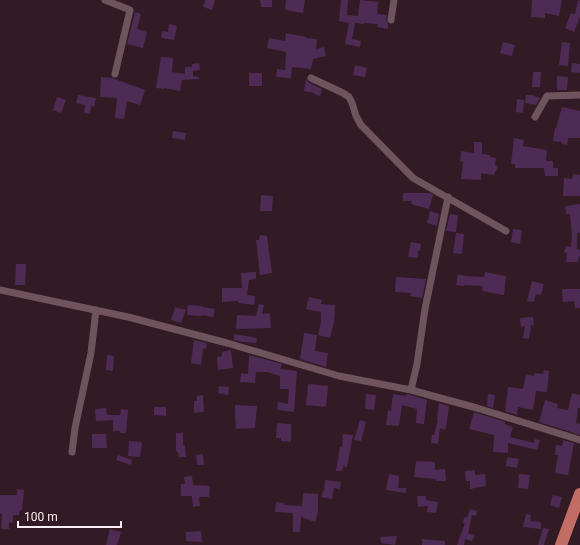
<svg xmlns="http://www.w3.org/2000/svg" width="580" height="545" viewBox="0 0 580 545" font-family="Roboto,sans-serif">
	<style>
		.building { fill: #4e2b54 }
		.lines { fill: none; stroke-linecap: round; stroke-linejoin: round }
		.minor { stroke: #6f545e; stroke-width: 7 }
		.trunk { stroke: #c36d67; stroke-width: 12 }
	</style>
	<rect width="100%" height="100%" fill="#321b24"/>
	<!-- building -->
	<path class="building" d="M205 0H215L212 10 203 7Z
		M260 0H272V7H261Z
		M286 0H305L303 13 285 10Z
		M341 0H348L347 15 358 16 360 0 378 2 377 14 387 15 386 20 388 24V29L377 27 378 24 364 23V24L355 23 352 39 361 41 360 47 345 44 349 23 339 21Z
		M532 0H562L559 16 545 13V18L531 17Z
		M578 0 580 1V17L574 32 565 28 571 13 575 14Z
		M135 12 141 14 137 29 147 32 143 48 127 44Z
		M169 24 177 26 174 40 161 38 162 31 168 32Z
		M286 33 306 37V38L317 39 316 49 324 47 326 56 313 59 311 69 292 67 291 78 276 77 277 69 285 70 286 52 267 48 269 38 285 41Z
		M503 42 515 45 512 56 500 53Z
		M562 42 570 43 568 66 559 65Z
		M161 57 173 58 172 72 185 74V67H192V64L199 63 200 70 193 71V76L199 77V79L182 80 180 91 164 88V89L156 88Z
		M572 63 580 64V73L571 72Z
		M355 65 367 68 365 77 353 75Z
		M533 72H541L540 87H532Z
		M249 73H262V86H249Z
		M557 76 568 77 567 90H557Z
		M101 77 112 78 145 90 140 105 127 101 124 119 115 118 117 98 100 97Z
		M306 79 309 83 322 89 320 96 314 94V93L304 91Z
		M78 95 96 98 94 107 91 106 90 114 84 113 85 105 76 103Z
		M526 95H532L540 98 536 105 525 103Z
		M57 97 66 100 61 113 53 110Z
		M517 99 524 100 523 113 516 112Z
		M562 107 580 111V138H568L567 145 562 144V142L553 141 555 128H556Z
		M173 131 186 133 185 140 172 138Z
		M514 138 524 140 523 146 547 150 546 161H553V168H558V176H545L544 168H515V164H511Z
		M474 142H482V154L490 155V157L496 158 495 165 498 166 494 175 481 173V180L461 179 463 162 460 161 461 151 474 153Z
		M573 174 580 175V196H563L564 178 572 179Z
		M403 193H430L433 195 429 209 411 204 412 201H403Z
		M261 195 273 196 272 211H260Z
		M580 204V233H577V249L580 250V256H579L578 262H566L567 253 564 252 566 246 571 247 572 237 570 214H566L565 206Z
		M430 211 439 214 437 226 427 223Z
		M450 214 458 215 456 232 446 231Z
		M513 229 522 230 520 244 511 242Z
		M456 233 464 234 462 254 453 253Z
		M260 235 267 236 272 273 260 275 256 240H259Z
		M411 242 421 244 420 251H418V258L408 257Z
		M16 264H26L25 285H15Z
		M256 272V279L249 280 247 295 255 296 254 305 238 303V301L222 302V288H242L241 273Z
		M485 272 506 276 504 295 482 291 483 286 464 285V286L456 285 458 274 465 276 484 277Z
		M396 277 426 279 422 298 410 296 411 293 395 292Z
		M532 281 544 284 541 295 536 294 534 302 527 301Z
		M562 289H580V308H575L574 301 563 302Z
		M309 297 322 300 321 304 335 305 334 322 330 338 318 335 321 322V312L306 309Z
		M259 304 264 305 262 314 270 313 271 328 236 329 237 315 256 316Z
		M188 305 203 306V307L215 309 213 317 203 315V316L187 315Z
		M175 307 186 310 181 323 171 320Z
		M533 317 534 325H531L529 339 523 338 525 326 521 327 520 318Z
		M304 333 317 335 315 351 328 353 326 367 300 359Z
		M234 334 257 338 256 343 243 342 234 340Z
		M194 340 207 343 206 349 203 348 201 365 191 363Z
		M231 350 233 368 218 370 217 357 222 356V352Z
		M107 355 114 356 113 371 106 370Z
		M249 355 282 364 280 369 297 371 294 412 277 410 278 402 288 404 289 389H280V376L267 372H256L255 383 240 382 241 373 248 374Z
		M544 370 549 371 547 392 536 391 533 410 518 407 517 415 505 411 508 387 523 389 526 374 534 376 535 373 543 374Z
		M308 384 328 386 326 407 306 405Z
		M219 386 229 387 228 395 218 393Z
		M572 393 580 395V408H578L576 423 580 424V435L539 422 545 400 558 404 557 408 568 410Z
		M366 394 376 395 374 410 365 409Z
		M393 394 406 396 407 394 427 400 424 424 416 423 417 409 402 405 399 426 386 425 388 410 391 411Z
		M488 394 495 395 493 408 487 406Z
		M203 395 204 412 194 413V401H197V396Z
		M439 403 449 406 447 421 445 430 440 428 438 444 431 443 432 435H434L438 420H437Z
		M235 405 257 406 255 428 236 429 235 416Z
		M154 407H166V416L154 415Z
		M106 408 107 415H120L121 409 128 410 126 433H120V431H113V420L96 421 95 409Z
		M474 412 505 422V424L513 427 510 437 534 443 535 439 540 440 537 450 508 443V453L493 452 494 435 469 429Z
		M360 420 366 422 361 441 354 440Z
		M277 423 291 424V442L281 441V438H276Z
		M176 433H183V445H185L186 457H179L178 452 176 451Z
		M92 434H106L107 448H92Z
		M343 434 353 435 347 467 343 466 342 471H336L340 447H342Z
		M563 440 574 443 568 475 555 473 558 455H555L556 445 562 446Z
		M129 441 142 442 140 457 128 456Z
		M203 454 204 465H197L196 455Z
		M118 455 132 460 131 465 116 460Z
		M507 457 519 459 517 468 506 466Z
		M416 461 435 462V470L445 469 446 481H436V479L414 477Z
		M475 470V475L485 474 486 486 470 489V481H466L465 471Z
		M389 474 399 476 398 488H406V493L386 490Z
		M519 474 530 475 528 489 518 488Z
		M192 476 193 485 210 486 209 497H199L200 506 193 507 192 496H181V484H185L184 477Z
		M325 480 341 482 340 489 334 488 332 499 321 497 323 491H324Z
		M17 489 24 490 22 510H20L19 515H13V523L9 522V529H1L2 514 0 513V495H17Z
		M303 493 318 494V512L315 522 301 517 300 532H293V513L275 512 276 502 284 503V505L302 506Z
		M553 495 562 497 559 508 550 505Z
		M417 496H426V500L438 502 436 513 427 512 428 506 418 507Z
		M470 509 477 511 476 516 472 515 468 533 475 535 472 541 465 539 464 545H457L465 523H463L464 517 467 518Z
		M526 514 531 515 530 521 541 522V529L523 527Z
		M543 528 549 529 544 545H538Z
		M110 529 121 532 117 545H106Z
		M201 531 202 542 186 541V532Z
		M397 536 395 545 381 543 380 537Z
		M422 539 445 541V545H422Z"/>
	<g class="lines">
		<!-- minor -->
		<path class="minor" d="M105 0 130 10 115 74
			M391 20 394 0
			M311 78 343 93 349 97 352 103 356 116 361 125 413 178 506 231
			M535 117 547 96 580 95
			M0 290 128 317 227 343 339 376 411 390 477 408 580 440
			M411 390 417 364 425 309 448 197
			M72 452 75 428 91 353 96 310"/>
		<!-- trunk -->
		<path class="trunk" d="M561 545 580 494"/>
	</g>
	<!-- scale -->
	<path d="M18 521v6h103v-6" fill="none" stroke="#fdecf2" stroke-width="2"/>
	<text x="24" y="521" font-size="12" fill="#fdecf2" stroke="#321b24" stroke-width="3" paint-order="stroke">100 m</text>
</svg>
